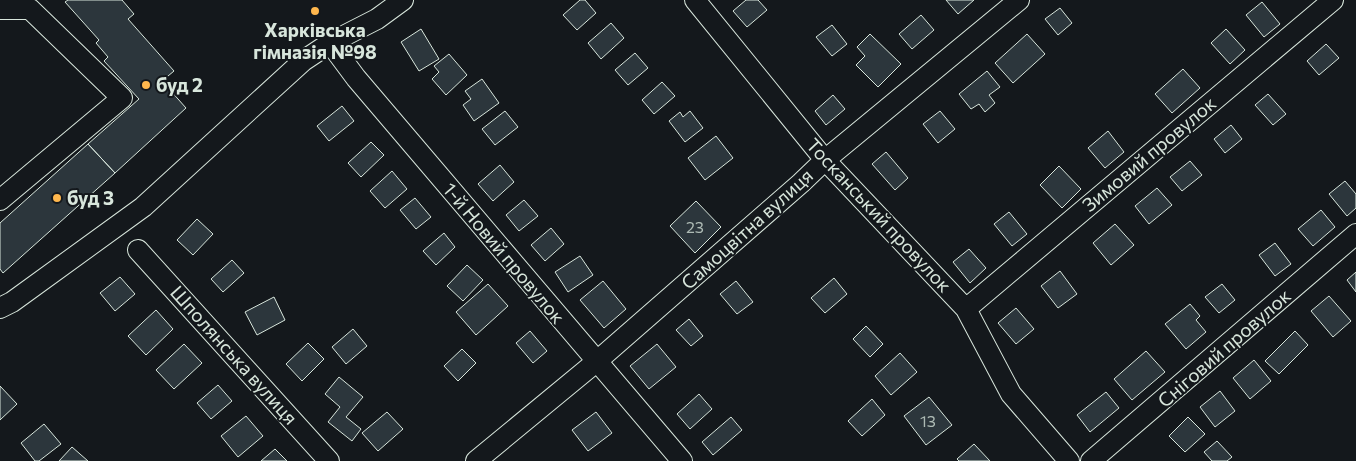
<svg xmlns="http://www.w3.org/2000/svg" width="1356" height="461" viewBox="0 0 1356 461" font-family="Commissioner,sans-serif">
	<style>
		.building { fill: #2c363c; stroke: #d8e6dc }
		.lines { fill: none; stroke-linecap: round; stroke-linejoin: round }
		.minor-casing { stroke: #d8e6dc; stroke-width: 22 }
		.minor { stroke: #14181c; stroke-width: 20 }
		.poi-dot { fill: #ffb74d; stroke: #14181c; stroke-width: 2 }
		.labels { text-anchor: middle; stroke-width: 4; stroke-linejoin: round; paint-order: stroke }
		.number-label { font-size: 16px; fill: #adbab4 }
		.poi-label { font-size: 19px; font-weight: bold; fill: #d8e6dc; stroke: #14181c; text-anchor: start }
		.street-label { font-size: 19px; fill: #d8e6dc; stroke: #14181c }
	</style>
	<rect width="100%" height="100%" fill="#14181c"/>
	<!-- building -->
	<path class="building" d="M68 0H122L134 14 128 19 174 71 162 81 186 108 115 173 88 144 139 99 104 61 108 57 96 43 99 40 65 2Z
		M580 0H585L596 13 577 30 563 15Z
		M746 0H758L767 10 747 27 733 11Z
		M946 0H974L958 14Z
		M1262 2 1280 24 1264 37 1246 15Z
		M1060 8 1072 23 1058 35 1045 19Z
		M921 15 934 30 912 49 899 34Z
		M611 23 624 38 601 59 588 43Z
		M832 25 847 44 832 56 816 37Z
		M421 29 439 59 419 71 401 42Z
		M1226 29 1245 50 1230 64 1211 43Z
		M870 34 901 64 878 87 856 65 865 56 857 47Z
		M1027 34 1045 54 1013 83 995 63Z
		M1326 44 1339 58 1319 75 1307 61Z
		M635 53 648 68 628 85 615 70Z
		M449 54 467 75 446 95 432 79 439 72 434 66Z
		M1183 69 1200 88 1172 113 1155 94Z
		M987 71 1000 87 989 95 995 103 985 112 979 104 971 109 959 94Z
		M482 79 499 103 474 121 463 105 471 99 465 91Z
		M662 82 675 96 654 114 642 100Z
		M1268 94 1286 114 1273 125 1255 105Z
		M833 95 845 109 826 125 815 111Z
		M342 106 354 121 329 141 317 126Z
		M505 111 518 127 495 145 482 129Z
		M690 111 703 128 685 142 669 121 680 112 683 117Z
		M940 111 955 129 938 143 923 124Z
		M1231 125 1242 139 1225 153 1214 139Z
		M1108 131 1124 152 1105 168 1088 148Z
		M716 136 733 158 705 180 688 158Z
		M371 142 384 155 361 177 348 163Z
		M88 144 115 173 3 273 0 269V223Z
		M886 152 908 178 895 190 872 164Z
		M1190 161 1202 175 1182 191 1170 177Z
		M500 165 514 182 493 201 478 184Z
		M1059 166 1081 189 1062 208 1040 185Z
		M392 171 407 189 385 208 370 191Z
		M1345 181 1356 194V208L1347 216 1329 194Z
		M1157 188 1172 205 1149 224 1135 206Z
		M415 198 431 217 416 229 400 210Z
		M524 200 538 216 519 231 506 215Z
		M696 201 721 227 695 253 670 226Z
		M1321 210 1335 227 1313 246 1298 229Z
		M1009 212 1027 234 1012 246 994 224Z
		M197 219 213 234 193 255 177 240Z
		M1115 224 1134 245 1111 265 1093 243Z
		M551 228 564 244 545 261 531 245Z
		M444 233 455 247 436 265 423 251Z
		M1275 243 1291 264 1275 276 1259 255Z
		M969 249 986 268 970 283 953 262Z
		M580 256 593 275 568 292 555 272Z
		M232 260 244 273 223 292 211 279Z
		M467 265 483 280 463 301 447 286Z
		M1060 271 1077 294 1058 308 1041 286Z
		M1356 272V292L1347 280Z
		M120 277 135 294 115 311 100 293Z
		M834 278 847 294 825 313 811 298Z
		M603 281 626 309 604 328 580 300Z
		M736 281 753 302 737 314 720 294Z
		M488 284 508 306 476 335 456 312Z
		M1222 284 1235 300 1219 313 1205 297Z
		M1329 296 1351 321 1333 337 1311 311Z
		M274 297 285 320 257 335 245 312Z
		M1190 304 1200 316 1196 320 1206 332 1186 349 1165 324Z
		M1016 308 1034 329 1016 344 998 323Z
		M156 310 173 329 146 355 128 336Z
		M689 319 703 336 691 346 676 330Z
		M866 326 883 344 870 357 853 339Z
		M353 329 367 346 346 364 332 347Z
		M530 331 547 351 533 363 516 343Z
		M1295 331 1308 345 1279 374 1265 361Z
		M308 343 324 359 302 381 286 364Z
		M184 344 202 363 174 389 156 370Z
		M657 344 676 367 649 389 630 366Z
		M462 349 476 363 458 381 444 366Z
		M1146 351 1165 372 1132 400 1114 379Z
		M900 353 917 372 891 395 875 376Z
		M1254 360 1271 381 1250 399 1233 378Z
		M339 377 363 397 346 417 361 429 352 441 328 422 340 407 325 394Z
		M218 385 232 401 211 419 197 403Z
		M0 386 17 404 0 420Z
		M1220 391 1235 411 1215 427 1200 407Z
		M1106 392 1119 408 1090 432 1077 415Z
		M699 394 712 409 690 429 677 414Z
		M929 397 952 425 926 445 904 416Z
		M872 399 885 415 862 436 848 421Z
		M387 412 403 429 378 451 362 433Z
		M596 412 612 433 588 451 572 430Z
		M246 416 263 436 238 457 221 436Z
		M731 417 742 430 713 455 702 442Z
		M1188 417 1205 434 1185 452 1169 436Z
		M44 424 61 444 39 461H35L21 443Z
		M1217 441 1232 457 1227 461H1212L1204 452Z
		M974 444 990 461H959L957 459Z
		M72 447 88 461H59Z
		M275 449 287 461H261Z"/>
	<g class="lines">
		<!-- minor casing -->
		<g class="minor-casing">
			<path id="minor" d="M695 0 825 160 966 309 1011 394 1069 461
				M0 9H30L122 98 0 200
				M330 43 356 78 682 461
				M138 250 329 461
				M0 308 12 302 143 207 303 61 330 43 377 19 403 0
				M966 309 1333 0
				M476 461 596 362 801 183 825 160 1019 0
				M1091 461 1356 234"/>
		</g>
		<!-- minor -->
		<use href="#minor" class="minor"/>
	</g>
	<!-- markers -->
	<g class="poi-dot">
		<circle cx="315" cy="11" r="5"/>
		<circle cx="146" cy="85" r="5"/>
		<circle cx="57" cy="198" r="5"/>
	</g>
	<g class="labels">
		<!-- number labels -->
		<g class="number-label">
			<text x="695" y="233">23</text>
			<text x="928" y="427">13</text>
		</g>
		<!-- poi labels -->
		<g class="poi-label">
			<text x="315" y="37" text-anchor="middle">Харківська<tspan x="315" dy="22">гімназія №98</tspan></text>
			<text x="156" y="92">буд 2</text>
			<text x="67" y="205">буд 3</text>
		</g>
		<!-- street labels -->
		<g class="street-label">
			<text transform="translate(1149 154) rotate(-40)" y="7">Зимовий провулок</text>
			<text transform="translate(879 215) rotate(47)" y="7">Тосканський провулок</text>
			<text transform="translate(747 229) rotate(-42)" y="7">Самоцвітна вулиця</text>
			<text transform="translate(504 253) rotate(50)" y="7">1-й Новий провулок</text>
			<text transform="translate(1224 348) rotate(-41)" y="7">Сніговий провулок</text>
			<text transform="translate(234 355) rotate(48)" y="7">Шполянська вулиця</text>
		</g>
	</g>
</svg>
